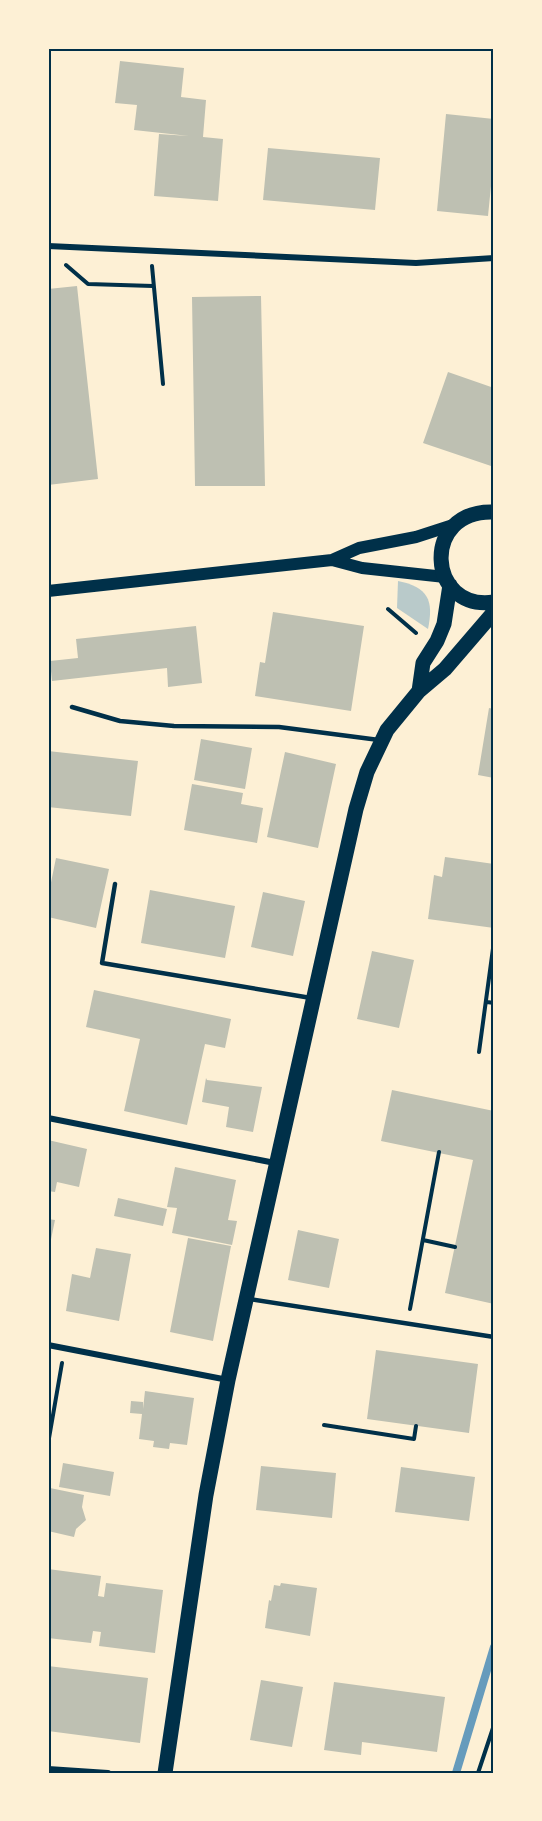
<svg xmlns="http://www.w3.org/2000/svg" width="542" height="1821" viewBox="0 0 542 1821" font-family="'IBM Plex Sans',sans-serif">
	<style>
		.green { fill: #b9caca }
		.lines { fill: none; stroke-linecap: round; stroke-linejoin: round }
		.stream { stroke: #669bbc; stroke-width: 8 }
		.building { fill: #bec0b2 }
		.path { stroke: #003049; stroke-width: 4 }
		.service { stroke: #003049; stroke-width: 4.5 }
		.minor { stroke: #003049; stroke-width: 6 }
		.secondary { stroke: #003049; stroke-width: 12 }
		.primary { stroke: #003049; stroke-width: 15 }
		.neatline { fill: none; stroke: #003049; stroke-width: 2 }
	</style>
	<rect width="100%" height="100%" fill="#fdf0d5"/>
	<!-- green -->
	<path class="green" d="M398 581C428 587 434 600 428 629L397 608Z"/>
	<g class="lines">
		<!-- stream -->
		<path class="stream" d="M456 1773 494 1647"/>
	</g>
	<!-- building -->
	<path class="building" d="M120 61 184 68 181 97 206 100 203 137 223 139 218 201 154 196 159 134 189 136 134 130 137 105 115 103Z
		M446 114 494 119V156L488 216 437 211Z
		M268 148 380 158 375 210 263 200Z
		M77 286 98 479 48 485V289Z
		M261 296 265 486H195L192 297Z
		M448 372 494 388V467L423 443Z
		M273 612 364 626 351 711 255 696 260 662 265 663Z
		M196 626 202 683 168 687 167 668 52 681 50 661 78 658 76 639Z
		M489 708 494 709V778L478 775Z
		M201 739 252 748 245 789 194 780Z
		M48 751 138 761 131 816 48 807Z
		M285 752 336 764 318 848 267 837Z
		M192 784 243 793 241 804 263 808 257 843 184 830Z
		M445 857 494 864V928L428 919 434 875 442 877Z
		M56 858 109 869 96 928 48 917V897Z
		M150 890 235 906 225 958 141 943Z
		M263 892 305 901 293 956 251 947Z
		M372 951 414 960 399 1028 357 1019Z
		M94 990 231 1019 225 1048 205 1044 187 1125 124 1111 140 1039 86 1027Z
		M206 1078 207 1080 262 1087 253 1132 226 1127 229 1107 202 1102Z
		M392 1090 494 1111V1304L445 1293 473 1160 381 1141Z
		M48 1140 87 1149 79 1187 57 1182 55 1192 48 1191Z
		M175 1167 236 1180 228 1220 237 1221 232 1245 172 1233 177 1208 167 1207Z
		M118 1198 167 1209 163 1226 114 1216Z
		M48 1219 55 1220 49 1249H48Z
		M298 1230 339 1239 329 1288 288 1280Z
		M188 1238 231 1246 213 1341 170 1332Z
		M96 1248 131 1254 119 1321 66 1311 72 1274 90 1278Z
		M376 1350 478 1364 469 1433 367 1419Z
		M145 1391 194 1398 187 1445 170 1443 169 1449 153 1447 154 1441 139 1439 142 1414 130 1413 131 1401 143 1402V1409Z
		M63 1463 114 1472 110 1496 59 1487Z
		M261 1466 336 1473 332 1518 256 1510Z
		M401 1467 475 1477 469 1521 395 1512Z
		M50 1488 84 1495 82 1507 86 1520 76 1529 74 1537 48 1531V1495Z
		M48 1569 101 1576 98 1596 104 1597 106 1583 163 1590 155 1653 99 1646 101 1632 93 1631 91 1643 48 1638Z
		M281 1583 317 1588 310 1636 265 1628 269 1600 271 1601 274 1585 280 1586Z
		M48 1666 148 1678 140 1743 48 1731Z
		M261 1680 303 1687 292 1747 250 1740Z
		M334 1682 445 1697 437 1752 362 1742 361 1755 324 1750Z"/>
	<g class="lines">
		<!-- path -->
		<path class="path" d="M66 265 88 284 153 286
			M152 266 163 384
			M388 609 416 633
			M487 1002 494 1003
			M479 1052 494 941
			M423 1240 455 1247
			M410 1309 439 1152
			M324 1425 414 1439 416 1426
			M48 1444 62 1363
			M478 1773 494 1725"/>
		<!-- service -->
		<path class="service" d="M72 707 120 721 174 726 279 727 379 740
			M115 884 102 963 311 998
			M249 1299 494 1337"/>
		<!-- minor -->
		<path class="minor" d="M48 246 416 263 494 258
			M48 1118 275 1163
			M48 1345 228 1380
			M48 1769 108 1773"/>
		<!-- secondary -->
		<path class="secondary" d="M332 560 362 568 445 577
			M48 591 332 560 359 548 416 537 453 525"/>
		<!-- primary -->
		<path class="primary" d="M494 512C420 509 427 612 494 602
			M419 691 423 663 437 641 444 624 450 585
			M165 1773 206 1495 228 1380 356 809 367 772 387 730 419 691 445 669 494 612"/>
	</g>
	<!-- border -->
	<rect width="542" height="1821" fill="none" stroke="#fdf0d5" stroke-width="99"/>
	<rect x="50" y="50" width="442" height="1722" class="neatline"/>
</svg>
